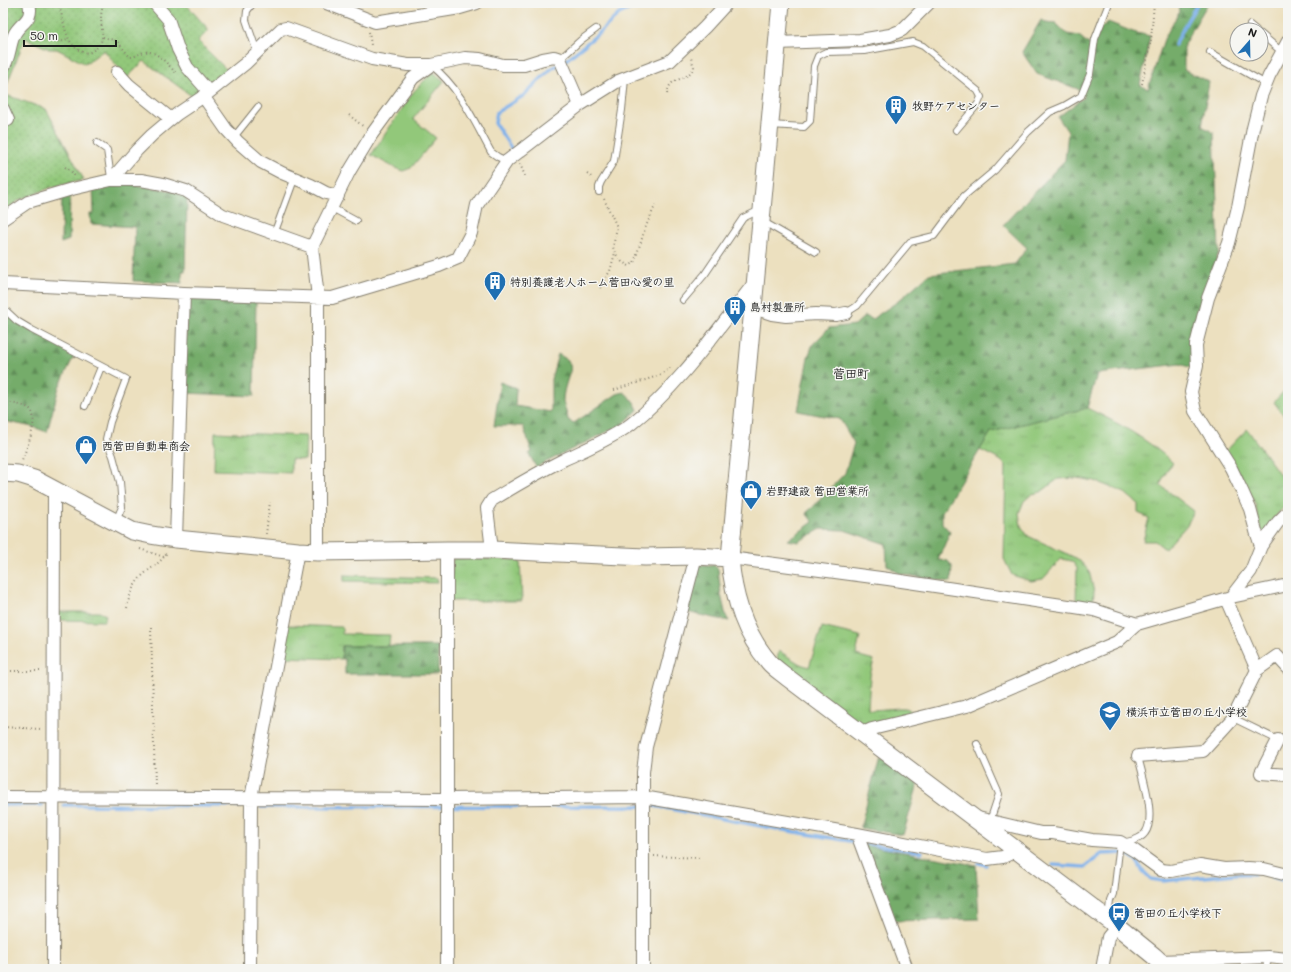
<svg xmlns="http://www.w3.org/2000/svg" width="1291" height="972" viewBox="0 0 1291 972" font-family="Mali,'Klee One',sans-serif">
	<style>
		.grass { fill: url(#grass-tufts); stroke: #57724b }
		.forest { fill: url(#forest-firs); stroke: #486443 }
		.park { fill: url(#park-dots); stroke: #57724b }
		.garden { fill: #92c87a; stroke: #57724b }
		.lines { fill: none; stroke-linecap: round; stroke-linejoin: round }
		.stream { stroke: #7eb1eb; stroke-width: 3.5 }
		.lane-casing { stroke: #847e6e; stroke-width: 8 }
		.street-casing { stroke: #847e6e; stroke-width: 14 }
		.secondary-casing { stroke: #847e6e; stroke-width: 19 }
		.path { stroke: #847e6e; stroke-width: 2; stroke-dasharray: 1 3; stroke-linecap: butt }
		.lane { stroke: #fff; stroke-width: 6 }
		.street { stroke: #fff; stroke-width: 12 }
		.secondary { stroke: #fff; stroke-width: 17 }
		.labels { text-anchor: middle; stroke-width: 3; stroke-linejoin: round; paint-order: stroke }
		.poi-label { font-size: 11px; font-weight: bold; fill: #1c1c1c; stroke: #f6f6f2; text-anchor: start }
		.neighbourhood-label { font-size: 12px; font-weight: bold; fill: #1c1c1c; stroke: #f6f6f2 }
	</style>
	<defs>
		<pattern id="grass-tufts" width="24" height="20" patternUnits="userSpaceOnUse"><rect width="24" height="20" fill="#92c87a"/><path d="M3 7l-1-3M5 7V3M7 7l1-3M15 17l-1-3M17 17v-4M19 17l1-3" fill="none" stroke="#7dab69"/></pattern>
		<pattern id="forest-firs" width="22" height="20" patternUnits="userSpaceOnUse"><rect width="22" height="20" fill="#75ac6a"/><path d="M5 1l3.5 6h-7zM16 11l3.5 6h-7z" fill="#5f8b56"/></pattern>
		<pattern id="park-dots" width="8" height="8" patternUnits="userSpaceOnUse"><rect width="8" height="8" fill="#92c87a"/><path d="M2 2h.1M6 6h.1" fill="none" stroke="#7dab69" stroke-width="1.8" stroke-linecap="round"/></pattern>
	</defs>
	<rect width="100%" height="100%" fill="#f6f6f2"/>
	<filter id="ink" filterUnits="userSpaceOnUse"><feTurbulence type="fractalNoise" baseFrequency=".025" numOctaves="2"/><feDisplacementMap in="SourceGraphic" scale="8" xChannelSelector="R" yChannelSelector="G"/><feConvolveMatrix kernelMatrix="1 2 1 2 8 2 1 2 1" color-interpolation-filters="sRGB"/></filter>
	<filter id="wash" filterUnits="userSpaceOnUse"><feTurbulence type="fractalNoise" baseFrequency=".012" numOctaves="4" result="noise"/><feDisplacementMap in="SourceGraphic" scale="16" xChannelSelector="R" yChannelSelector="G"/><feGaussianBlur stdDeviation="0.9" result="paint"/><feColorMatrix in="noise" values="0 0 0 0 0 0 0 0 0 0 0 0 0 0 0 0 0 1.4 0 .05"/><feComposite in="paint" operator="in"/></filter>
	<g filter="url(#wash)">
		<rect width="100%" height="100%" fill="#ece0bf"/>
		<!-- grass -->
		<path class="grass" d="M1288 387V421L1274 402Z
			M1087 408C1118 423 1148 439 1173 463L1167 470 1160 485 1194 511 1187 525 1165 549 1155 541H1143L1149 518 1138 513V504L1125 493 1095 481 1077 478 1058 479 1041 492 1032 494 1024 501 1019 513 1021 526 1028 536 1078 559 1089 571 1094 592 1093 602 1076 601 1077 568 1072 561 1061 559 1043 579 1031 581 1012 575 1004 559 1006 465 1000 460 980 450 991 432Z
			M1247 429 1288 486V502L1275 517 1262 536 1255 503 1244 481 1225 452Z
			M215 432 306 436 305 460 291 459V473L214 470Z
			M453 558 520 560 522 601H450Z
			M344 575 437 578 438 583 344 581Z
			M57 612H99L106 615 104 621 58 620Z
			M285 625 342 627V634L390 635 389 646H342V659L279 657Z
			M822 627 860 636 856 655 874 660 870 676 868 709 872 710 898 708H905L915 713 863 726 777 660 779 651 800 664 809 667Z"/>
		<!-- forest -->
		<path class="forest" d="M1178 3H1208L1184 44V70L1209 82 1202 126 1214 133 1219 252 1204 296 1194 369 1180 364 1097 374 1087 408 991 432 942 512V523L950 532 938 560 948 561 952 566 951 582 900 574 887 565 886 544 844 530 821 529 798 542 788 540 813 522 806 513 812 508 845 473 854 443 840 419 798 411 808 357 813 344 829 328 855 325 865 316 872 319 897 302 929 274 1015 264 1027 248 1003 225 1065 160 1068 132 1058 117 1084 97 1078 89 1037 74 1022 52 1041 20 1046 22 1056 23 1067 34 1079 36 1090 45 1096 33 1108 22 1133 32 1150 36 1140 85 1148 89 1164 39 1179 12Z
			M117 182 173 191 186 197 187 201 185 271H182V283L133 281 135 227 91 224 90 214H94L93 187Z
			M70 192 69 240 61 243 62 194Z
			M187 298 256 301 254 396 184 393Z
			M3 312 75 354 59 387 47 432 33 427 3 421Z
			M558 354 568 360 571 368C568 379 563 390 563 401 564 407 568 414 568 420L574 423 617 394 624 392C630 397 635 402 638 410L623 424 536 467 529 454 532 452 523 426H494L500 382 516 388 515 406 551 412V379Z
			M694 565H714L718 569 721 595 726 616 729 621 681 611Z
			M342 646H438V674H345V659H342Z
			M879 756 918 784 903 835 860 828Z
			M864 845 976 865 979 919 891 921Z"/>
		<!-- park -->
		<path class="park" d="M3 3H185L209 30 198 41 229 72 193 97 144 61 127 78 104 50 85 64 57 49H49L25 38 3 94Z
			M3 94 46 109 84 180 52 187 19 200 3 212Z"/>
		<!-- garden -->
		<path class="garden" d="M433 72 444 81 413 119 436 138 411 168 403 171 395 168 371 155 414 91Z"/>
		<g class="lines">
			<!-- stream -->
			<path class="stream" d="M1175 45 1187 21 1198 3
				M566 60 598 34 619 14 644 3
				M513 151 495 123 497 112 523 96 551 69 559 64
				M3 805H42
				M64 805 239 806
				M261 807 654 806 777 829 856 842
				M863 843 922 852
				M979 863 986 865
				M1053 865 1085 867 1102 854 1126 853 1136 860 1143 871 1151 879 1163 881 1234 874H1254
				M1273 877 1288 882"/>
		</g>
	</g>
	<g filter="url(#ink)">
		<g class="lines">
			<!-- lane casing -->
			<g class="lane-casing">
				<path id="lane" d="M253 3 247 11 246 20 257 52
					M1250 25 1256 30
					M1261 34 1282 52
					M1210 52 1266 84
					M560 59 581 40 596 29
					M431 65C460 88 474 121 491 152L498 157 507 161
					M770 125 804 127 810 121 814 66 818 56 826 52 864 51 913 42 923 46 978 91 981 97 978 104 956 130
					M234 137 258 107
					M97 143 107 150 111 178
					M599 192V187L601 182 614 161 622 110 625 79
					M332 208 356 221
					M762 221 816 252
					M274 234 292 185
					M683 300 705 274 743 218 760 210
					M3 308 17 321 32 330 126 379 110 422 106 439 113 456 120 482 122 507 116 521
					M846 313 857 306 910 242 934 236 964 196 995 170 1028 132 1050 112 1064 106 1081 96 1090 74 1095 39 1109 3
					M85 406 101 367
					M1233 718 1278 740
					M977 744 999 794 990 821
					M1122 843C1130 841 1140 840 1145 833 1157 817 1142 775 1138 756
					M1109 918 1111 901 1114 894 1120 842
					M1266 969 1268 957"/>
			</g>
			<!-- street casing -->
			<g class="street-casing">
				<path id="street" d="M154 3 168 19 178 49 187 67 209 92
					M326 3 375 22 460 8 477 3
					M777 43 860 40 890 35 902 30 929 3
					M3 68C10 58 9 46 14 35 20 22 34 21 29 3
					M117 72 129 85 171 119
					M203 96 226 129 238 142 261 162 282 173 311 185 326 193 338 196
					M3 109 8 120
					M111 180 137 150 152 135 177 114 207 94 246 63 281 29 286 28 372 59 408 65H431
					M3 219 28 202 72 189 111 180H141L163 184 186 191 223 215 312 247 318 297V552
					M312 247 349 172 372 134 413 78 431 65 465 58 480 59 503 65H524L543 59 554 57 560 59 580 105
					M3 284 184 293 332 298 439 266 458 258 471 233 477 205 507 161 580 105 618 81 670 61 705 27 727 3
					M753 308 772 314 786 316 816 314 836 315 846 313
					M176 539 184 293
					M1261 546 1256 531 1250 509 1242 491 1231 468 1195 411 1191 392 1197 366 1196 345 1208 298 1229 243 1238 207 1253 128 1261 96 1269 76 1288 41
					M492 550 487 508 492 500C515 486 539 472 563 460 584 450 613 438 631 424 679 386 717 330 755 282
					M730 558 888 579 1075 607 1094 610 1137 624 1231 597 1251 571 1261 546 1278 522 1288 512
					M1231 597 1288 585
					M1257 670 1277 656 1288 668
					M863 733 872 729 967 706 1117 642 1137 624
					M1278 740 1261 773 1288 775
					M1138 756 1203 751 1233 718 1257 670 1226 599
					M3 797 446 799 643 797 857 834 987 859 1003 857 1018 850
					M978 818 1041 833H1053L1092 840 1120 842 1135 851 1161 870 1171 871 1200 865 1224 869 1248 868 1264 869 1288 875
					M857 834 907 969
					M1160 961 1268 957 1288 959
					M53 969 54 491
					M250 969 251 798 298 551
					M447 969V550
					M643 969V772L646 747 696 556
					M1102 969 1108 937 1117 926"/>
			</g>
			<!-- secondary casing -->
			<g class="secondary-casing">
				<path id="secondary" d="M781 3 730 558C733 595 744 633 769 662 774 668 782 673 788 678L1117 926 1154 956 1168 969
					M3 473 18 474 34 479 132 531 151 535 176 539 298 551 318 552 447 550H492L645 557 696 556 730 558"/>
			</g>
			<!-- path -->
			<path class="path" d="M58 3C65 21 64 50 88 53 115 42 93 21 105 3
				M32 31C36 32 40 33 44 35 54 41 58 44 69 38
				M369 32 371 45
				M103 37 117 41 130 57C136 57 139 53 145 52 157 50 168 65 176 73
				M1142 84 1151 39 1154 3
				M667 94C670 74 686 84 694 67L691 58
				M349 115 364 127
				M520 164 525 176
				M65 167 71 171 74 175V177
				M587 174 593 178
				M3 192 4 196V204
				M604 199 617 227 613 247 615 253 622 262 629 266 634 263 646 226 656 204
				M600 288 610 271 615 253
				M614 390 661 375 670 368
				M3 401C9 403 26 405 30 409 40 419 26 449 22 460
				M266 534 270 502
				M140 549 164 557
				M127 608C129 595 134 583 144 574 153 566 161 563 167 552
				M151 627 155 786
				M3 671H42
				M3 727 42 729
				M654 856 701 858
				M103 965V969"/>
			<!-- lane -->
			<use href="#lane" class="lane"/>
			<!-- street -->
			<use href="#street" class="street"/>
			<!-- secondary -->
			<use href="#secondary" class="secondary"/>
		</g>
	</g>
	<!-- icons -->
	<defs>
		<g id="building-pin" transform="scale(1.15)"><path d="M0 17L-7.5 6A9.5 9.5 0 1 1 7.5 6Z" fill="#1f6fb2" stroke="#f6f6f2"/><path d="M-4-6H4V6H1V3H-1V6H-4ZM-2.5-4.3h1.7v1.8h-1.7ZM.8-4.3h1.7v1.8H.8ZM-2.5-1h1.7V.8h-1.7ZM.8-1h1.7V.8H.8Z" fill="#fff"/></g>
		<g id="shop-pin" transform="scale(1.15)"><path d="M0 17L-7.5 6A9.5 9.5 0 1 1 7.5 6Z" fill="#1f6fb2" stroke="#f6f6f2"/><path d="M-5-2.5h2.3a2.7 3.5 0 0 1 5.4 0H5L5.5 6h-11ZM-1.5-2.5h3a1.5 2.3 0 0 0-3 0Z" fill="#fff"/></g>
		<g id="school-pin" transform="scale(1.15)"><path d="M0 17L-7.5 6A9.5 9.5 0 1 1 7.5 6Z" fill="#1f6fb2" stroke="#f6f6f2"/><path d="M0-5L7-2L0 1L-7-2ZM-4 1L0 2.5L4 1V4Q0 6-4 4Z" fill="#fff"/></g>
		<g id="bus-pin" transform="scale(1.15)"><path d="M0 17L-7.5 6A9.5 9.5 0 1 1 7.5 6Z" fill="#1f6fb2" stroke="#f6f6f2"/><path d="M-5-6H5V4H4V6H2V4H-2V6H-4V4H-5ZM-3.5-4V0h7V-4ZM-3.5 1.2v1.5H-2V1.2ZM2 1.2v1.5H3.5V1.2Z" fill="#fff"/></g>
	</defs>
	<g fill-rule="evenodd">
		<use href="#building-pin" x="896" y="106"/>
		<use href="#building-pin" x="495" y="282"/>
		<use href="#building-pin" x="735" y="307"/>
		<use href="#shop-pin" x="86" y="446"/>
		<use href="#shop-pin" x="751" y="491"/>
		<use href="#school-pin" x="1110" y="712"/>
		<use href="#bus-pin" x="1119" y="913"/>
	</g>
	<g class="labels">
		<!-- poi labels -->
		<g class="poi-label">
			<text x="912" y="110">牧野ケアセンター</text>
			<text x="510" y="286">特別養護老人ホーム菅田心愛の里</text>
			<text x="750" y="311">島村製畳所</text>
			<text x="102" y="450">西菅田自動車商会</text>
			<text x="766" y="495">岩野建設 菅田営業所</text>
			<text x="1126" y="716">横浜市立菅田の丘小学校</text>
			<text x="1134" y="917">菅田の丘小学校下</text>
		</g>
		<!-- neighbourhood labels -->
		<g class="neighbourhood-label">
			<text x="851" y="378">菅田町</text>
		</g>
	</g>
	<!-- margin -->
	<rect width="1291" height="972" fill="none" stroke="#f6f6f2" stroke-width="16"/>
	<!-- north arrow -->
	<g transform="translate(1249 42) rotate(20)"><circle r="19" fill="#f6f6f2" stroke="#9f9f9c"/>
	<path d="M0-3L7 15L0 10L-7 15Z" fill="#1f6fb2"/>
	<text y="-6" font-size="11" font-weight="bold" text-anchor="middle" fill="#1c1c1c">N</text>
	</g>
	<!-- scale -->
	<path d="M24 40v6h92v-6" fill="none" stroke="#1c1c1c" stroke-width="2"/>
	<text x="30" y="40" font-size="12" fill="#1c1c1c" stroke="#f6f6f2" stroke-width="3" paint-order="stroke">50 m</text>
</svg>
